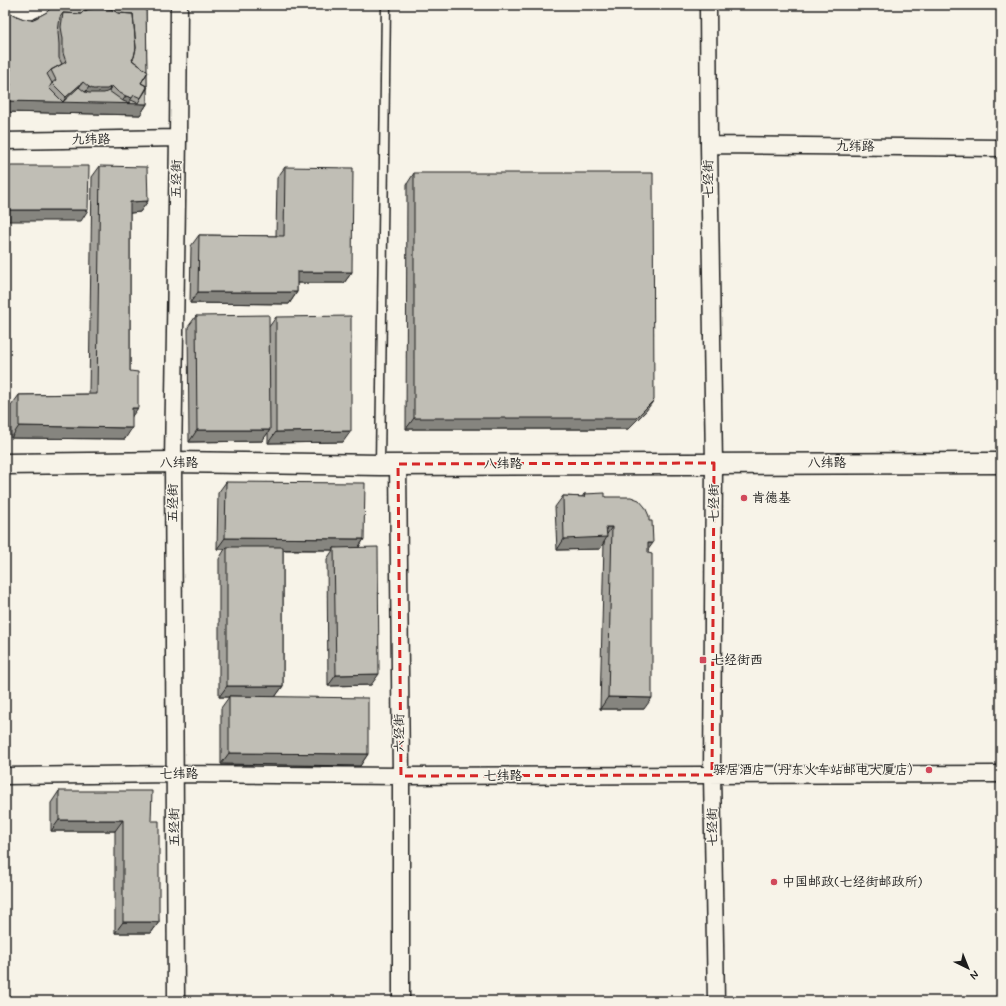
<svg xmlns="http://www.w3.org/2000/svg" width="1006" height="1006" font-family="Mynerve,'LXGW WenKai TC',sans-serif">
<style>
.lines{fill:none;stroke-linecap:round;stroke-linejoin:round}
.service-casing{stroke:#1c1c1c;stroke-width:11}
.minor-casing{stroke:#1c1c1c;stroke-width:19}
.tertiary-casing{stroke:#1c1c1c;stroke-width:23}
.service{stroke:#f7f3e8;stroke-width:8}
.minor{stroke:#f7f3e8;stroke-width:16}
.tertiary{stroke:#f7f3e8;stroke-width:20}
.wall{fill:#a5a39c;stroke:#1c1c1c}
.shaded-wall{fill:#86857f;stroke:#1c1c1c}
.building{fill:#c0beb5;stroke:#1c1c1c}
.marked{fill:none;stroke:#d62828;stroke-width:3;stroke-dasharray:8 5;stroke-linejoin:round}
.poi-dot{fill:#d1495b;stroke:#f7f3e8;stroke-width:1.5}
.labels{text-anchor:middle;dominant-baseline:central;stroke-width:3;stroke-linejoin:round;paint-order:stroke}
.street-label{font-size:13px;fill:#1c1c1c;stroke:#f7f3e8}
.poi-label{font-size:13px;fill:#1c1c1c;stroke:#f7f3e8;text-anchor:start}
</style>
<rect width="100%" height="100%" fill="#f7f3e8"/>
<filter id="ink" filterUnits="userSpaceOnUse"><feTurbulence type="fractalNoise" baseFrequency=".025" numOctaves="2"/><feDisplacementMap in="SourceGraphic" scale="8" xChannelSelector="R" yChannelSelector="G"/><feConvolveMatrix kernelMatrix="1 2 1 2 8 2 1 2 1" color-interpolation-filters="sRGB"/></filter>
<g filter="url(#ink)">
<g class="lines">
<defs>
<path id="service" d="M 380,465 L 386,5"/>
<path id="minor" d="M 708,5 L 709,145 L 714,463 L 712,775 L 716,1001
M 5,141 L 178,138
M 709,145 L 1001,148
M 398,464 L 401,776 L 401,1001
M 5,776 L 174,774 L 401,776 L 1001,774
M 176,1001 L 173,462 L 178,138 L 179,5"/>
<path id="tertiary" d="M 5,464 L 173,462 L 380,465 L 1001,463"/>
</defs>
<use href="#service" class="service-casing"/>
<use href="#minor" class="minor-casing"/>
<use href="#tertiary" class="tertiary-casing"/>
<use href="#service" class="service"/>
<use href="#minor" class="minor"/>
<use href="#tertiary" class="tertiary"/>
</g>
<path class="wall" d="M 53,5 L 146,5 L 147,104 L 140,115 L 5,112 L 5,9 L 14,15 L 24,19 L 31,20 L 36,18 L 47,12 L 52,7 Z
M 100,166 L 148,201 L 140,212 L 130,213 L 130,371 L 132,416 L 125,439 L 11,438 L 11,406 L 19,395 L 89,394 L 92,177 Z
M 285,167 L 352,272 L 344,283 L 297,283 L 297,292 L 289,304 L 190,303 L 191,246 L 199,235 L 276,236 L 277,178 Z
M 414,173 L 646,411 L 628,429 L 406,429 L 407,184 Z
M 196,316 L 269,327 L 276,317 L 343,442 L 268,443 L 268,432 L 262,441 L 189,442 L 188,327 Z
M 226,482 L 364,539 L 359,547 L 371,685 L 328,686 L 327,559 L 333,550 L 283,550 L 283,686 L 275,697 L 368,754 L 360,766 L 221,764 L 221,708 L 229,697 L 219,697 L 219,559 L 225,549 L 217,549 L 218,493 Z
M 584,494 L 605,497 L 648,549 L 644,709 L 600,709 L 604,542 L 600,549 L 557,550 L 555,507 L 563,496 L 582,497 Z
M 59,791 L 151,821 L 159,922 L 151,933 L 115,933 L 115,831 L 51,831 L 51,803 Z"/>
<path class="shaded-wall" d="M 83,82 L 71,98 L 78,102 L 89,87 L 112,86 L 101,102 L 121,103 L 126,96 L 132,98 L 128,103 L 147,104 L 140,115 L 5,112 L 5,101 L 63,102 L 66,97 Z
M 148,201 L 140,212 L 122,214 L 130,202 Z
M 5,210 L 88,210 L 81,221 L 5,221 Z
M 297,272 L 352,272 L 344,283 L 289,283 Z
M 198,292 L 297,292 L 289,304 L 190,303 Z
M 654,400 L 646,411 L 628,429 L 406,429 L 414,418 Z
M 132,408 L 138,408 L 130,419 Z
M 19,426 L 132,428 L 125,439 L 11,438 Z
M 197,430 L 270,430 L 262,441 L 189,442 Z
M 351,431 L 343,442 L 268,443 L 276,432 Z
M 606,527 L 612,527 L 605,537 L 607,537 L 600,549 L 557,550 L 564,539 Z
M 225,538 L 364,539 L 356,551 L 334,548 L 333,550 L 227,549 L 227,547 L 225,549 L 217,549 Z
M 648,543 L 653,543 L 645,554 Z
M 379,674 L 371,685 L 328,686 L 336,675 Z
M 227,686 L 283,686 L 275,697 L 229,696 L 229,697 L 219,697 Z
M 608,697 L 652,698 L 644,709 L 600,709 Z
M 229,753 L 368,754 L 360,766 L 221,764 Z
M 59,820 L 123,820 L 115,831 L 51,831 Z
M 123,922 L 159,922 L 151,933 L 115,933 Z"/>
<path class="building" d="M 54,5 L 146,5 L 147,71 L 132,60 L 134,57 L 136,48 L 133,14 L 118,13 L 111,9 L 98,8 L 89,9 L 84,11 L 81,14 L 63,13 L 60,17 L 58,32 L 59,44 L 59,58 L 62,64 L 51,70 L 47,74 L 52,83 L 49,88 L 63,102 L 79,87 L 85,92 L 89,93 L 104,93 L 109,91 L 123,101 L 129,103 L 131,100 L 138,103 L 147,87 L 147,104 L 5,101 L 5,94 L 11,84 L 5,80 L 11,69 L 5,64 L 5,9 L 14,15 L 24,19 L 31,20 L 36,18 L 47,12 Z
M 98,8 L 111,9 L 118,13 L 133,14 L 136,48 L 134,57 L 132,60 L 148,72 L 141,83 L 148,87 L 141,98 L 134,95 L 132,98 L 126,96 L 118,92 L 112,86 L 107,89 L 93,89 L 89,87 L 83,82 L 66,97 L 52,83 L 56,80 L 51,70 L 66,62 L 63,53 L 63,39 L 61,27 L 63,13 L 81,14 L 84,11 L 89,9 Z
M 5,64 L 11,69 L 5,80 Z
M 147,73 L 147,86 L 141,83 Z
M 5,80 L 11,84 L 5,94 Z
M 5,166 L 89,166 L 88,210 L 5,210 Z
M 100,166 L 147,167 L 148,201 L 130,202 L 130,371 L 138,372 L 138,408 L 132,408 L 132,428 L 19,426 L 19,395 L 97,394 Z
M 285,167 L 353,168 L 352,272 L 297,272 L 297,292 L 198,292 L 199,235 L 284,236 Z
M 414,173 L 653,173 L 654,400 L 636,418 L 414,418 Z
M 269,315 L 270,430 L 197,430 L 196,316 Z
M 351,316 L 351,431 L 276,432 L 276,317 Z
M 226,482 L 365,483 L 364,539 L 225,538 Z
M 605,493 L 605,497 L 631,497 L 639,500 L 645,507 L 649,516 L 649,521 L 652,521 L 653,543 L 648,543 L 648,553 L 652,554 L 652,698 L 608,697 L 612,527 L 606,527 L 607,537 L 564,539 L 563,496 L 585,497 L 584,494 Z
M 227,547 L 283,547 L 283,686 L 227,686 Z
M 378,547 L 379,674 L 336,675 L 334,548 Z
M 229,696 L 368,698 L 368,754 L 229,753 Z
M 59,791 L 152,791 L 151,821 L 159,821 L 159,922 L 123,922 L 123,820 L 59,820 Z"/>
</g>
<path class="marked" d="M 714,463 L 712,775 L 401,776 L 398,464 Z"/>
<g class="poi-dot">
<circle cx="744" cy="498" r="4"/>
<rect x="699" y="656" width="8" height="8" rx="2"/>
<circle cx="929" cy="770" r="4"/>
<circle cx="774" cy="882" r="4"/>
</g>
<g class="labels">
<g class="street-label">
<text transform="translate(91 140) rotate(-1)">九纬路</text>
<text transform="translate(855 147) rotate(1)">九纬路</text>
<text transform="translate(177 179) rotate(-89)">五经街</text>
<text transform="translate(709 179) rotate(-91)">七经街</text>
<text x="179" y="463">八纬路</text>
<text x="827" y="463">八纬路</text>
<text x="503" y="464">八纬路</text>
<text transform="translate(173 503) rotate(-90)">五经街</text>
<text transform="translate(714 503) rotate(-90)">七经街</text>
<text transform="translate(400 733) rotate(-91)">六经街</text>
<text x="179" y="774">七纬路</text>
<text x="503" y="776">七纬路</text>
<text transform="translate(175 827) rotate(-91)">五经街</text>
<text transform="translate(713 827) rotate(-91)">七经街</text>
</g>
<g class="poi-label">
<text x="752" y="498">肯德基</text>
<text x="711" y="660">七经街西</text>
<text x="921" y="770" text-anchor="end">驿居酒店（丹东火车站邮电大厦店）</text>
<text x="782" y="882">中国邮政(七经街邮政所)</text>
</g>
</g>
<rect width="1006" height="1006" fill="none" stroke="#f7f3e8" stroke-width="20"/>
<rect x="10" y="10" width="986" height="986" fill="none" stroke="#1c1c1c" stroke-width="1.5" filter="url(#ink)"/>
<g transform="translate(968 968) rotate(137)" stroke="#f7f3e8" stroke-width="3" paint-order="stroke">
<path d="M0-3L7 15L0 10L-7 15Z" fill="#1c1c1c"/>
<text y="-6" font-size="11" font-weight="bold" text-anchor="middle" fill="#1c1c1c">N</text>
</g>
</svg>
